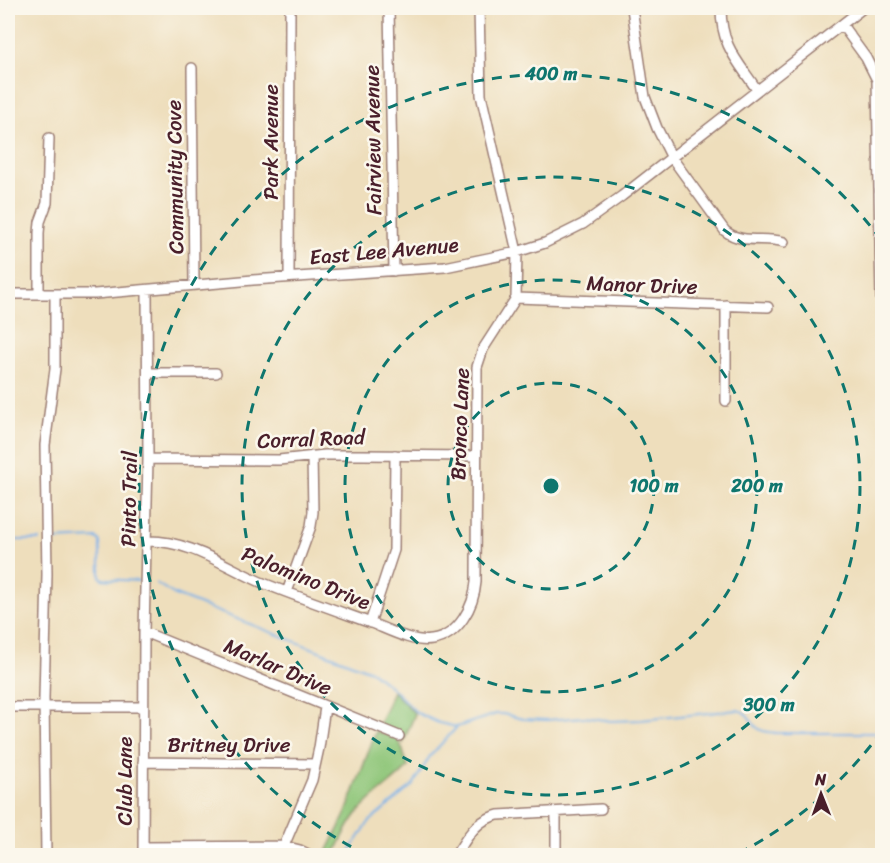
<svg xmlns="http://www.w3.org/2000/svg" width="890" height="863" font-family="Sriracha,sans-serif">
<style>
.green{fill:#8fc679;stroke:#6c7252;stroke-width:1.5}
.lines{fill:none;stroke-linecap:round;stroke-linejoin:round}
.stream{stroke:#78b1e8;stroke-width:2}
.minor-casing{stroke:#9c7e74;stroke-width:12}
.minor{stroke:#fff;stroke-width:9}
.ring{fill:none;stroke:#0f766e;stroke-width:3;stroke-dasharray:10 8}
.labels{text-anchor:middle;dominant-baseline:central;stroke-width:5;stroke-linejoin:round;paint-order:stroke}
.street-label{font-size:21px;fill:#4a1f2b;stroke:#fbf7ec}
.centre{fill:#0f766e;stroke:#fbf7ec;stroke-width:3}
.ring-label{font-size:18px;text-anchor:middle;font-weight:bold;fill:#0f766e;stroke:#fbf7ec;stroke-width:5;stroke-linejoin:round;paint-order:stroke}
</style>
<rect width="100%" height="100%" fill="#fbf7ec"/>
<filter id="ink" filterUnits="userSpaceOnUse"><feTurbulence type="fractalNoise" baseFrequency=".0167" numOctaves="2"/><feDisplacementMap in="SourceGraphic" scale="12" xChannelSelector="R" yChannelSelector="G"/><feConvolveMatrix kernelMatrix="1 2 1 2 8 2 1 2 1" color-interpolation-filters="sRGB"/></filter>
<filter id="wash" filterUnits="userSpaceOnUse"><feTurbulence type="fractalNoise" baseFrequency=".008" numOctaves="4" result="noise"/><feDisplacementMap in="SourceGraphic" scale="24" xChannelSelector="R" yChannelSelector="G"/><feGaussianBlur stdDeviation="1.35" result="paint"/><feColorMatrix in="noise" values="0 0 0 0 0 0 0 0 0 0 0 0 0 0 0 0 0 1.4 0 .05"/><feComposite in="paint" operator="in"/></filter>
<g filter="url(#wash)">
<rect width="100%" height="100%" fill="#eedebc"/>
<path class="green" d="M 393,691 L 415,714 L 403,743 L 399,734 L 378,727 Z
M 376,731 L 397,739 L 402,748 L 408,767 C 392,785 371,796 357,814 C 347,826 341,842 334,855 L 325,856 L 346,813 Z"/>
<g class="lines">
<path class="stream" d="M 8,540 L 40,540
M 52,540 L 97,538 L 100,542 L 100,576 L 102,579 L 142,581
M 156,583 L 175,595 L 371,671 L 392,688 L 417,713 L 439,723 L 457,727
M 347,856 L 369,822 L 413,785 L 430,756 L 457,727 L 496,714 L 503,714 L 523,719 L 547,720 L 584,717 L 611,721 L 641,720 L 737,710 C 751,712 749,723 759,729 C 763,732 770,732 774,733 L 882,733"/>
</g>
</g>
<g filter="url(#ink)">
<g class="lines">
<defs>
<path id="minor" d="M 389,8 L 394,271
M 632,8 L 645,97 L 657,128 L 672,158 L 725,231 C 743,245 764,236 784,242
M 721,8 C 721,46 737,60 757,90
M 842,25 L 866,58 L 877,80 L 881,299
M 192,68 L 194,285
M 289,277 L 290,8
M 8,294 L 95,294 L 253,280 L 445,267 L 517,252 L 545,243 L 583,224 L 622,196 L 863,8
M 39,294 L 39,233 L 40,222 L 47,203 L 49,138
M 516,298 L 768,307
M 726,305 L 726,401
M 148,373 L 216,373
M 148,459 L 279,460 L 325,455 L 362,455 L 476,456
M 147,541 C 190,540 225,567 263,583 C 298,597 335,610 371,623 C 389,630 413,643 432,640 C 459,636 474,606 476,582 L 477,367 L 483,349 L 516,298 L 517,252 L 481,95 L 479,8
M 287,592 L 311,526 L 313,512 L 312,456
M 370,623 L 394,550 L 395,455
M 144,632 L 399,736
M 8,707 L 143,707
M 143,762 L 315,764
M 284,846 L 312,780 L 319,748 L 325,707
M 143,847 L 284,846 L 300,850 L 312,856
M 46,856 L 44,698 L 47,574 L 45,445 L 55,369 L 55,295
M 143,856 L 144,632 L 148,459 L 147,290
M 455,856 C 468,837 474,821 498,815 L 601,809
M 556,856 L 556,812"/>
</defs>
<use href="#minor" class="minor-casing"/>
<use href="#minor" class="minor"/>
</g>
</g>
<g class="ring">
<circle cx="551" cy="486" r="103"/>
<circle cx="551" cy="486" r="206"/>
<circle cx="551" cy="486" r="309"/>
<path d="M882 731A412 412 0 0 1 735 855M367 855A412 412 0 1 1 882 241"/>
</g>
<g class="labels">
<g class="street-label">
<text transform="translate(373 140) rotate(-91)">Fairview Avenue</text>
<text transform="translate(271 142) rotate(-90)">Park Avenue</text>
<text transform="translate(175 177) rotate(-91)">Community Cove</text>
<text transform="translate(384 251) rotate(-5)">East Lee Avenue</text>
<text transform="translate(642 285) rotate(2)">Manor Drive</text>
<text transform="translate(460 424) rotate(-88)">Bronco Lane</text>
<text transform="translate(311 439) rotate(-2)">Corral Road</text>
<text transform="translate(129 499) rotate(-89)">Pinto Trail</text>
<text transform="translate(306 578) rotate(22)">Palomino Drive</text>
<text transform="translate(278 667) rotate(23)">Marlar Drive</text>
<text x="229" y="745">Britney Drive</text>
<text transform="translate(125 781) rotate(-90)">Club Lane</text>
</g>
</g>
<circle cx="551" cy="486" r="9" class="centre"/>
<g class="ring-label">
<text x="551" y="80">400 m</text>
<text x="654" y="492">100 m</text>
<text x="757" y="492">200 m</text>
<text x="769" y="711">300 m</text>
</g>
<rect width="890" height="863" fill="none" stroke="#fbf7ec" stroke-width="30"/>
<g transform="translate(821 794) rotate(359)" stroke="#fbf7ec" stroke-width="4.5" paint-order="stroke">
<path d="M0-4.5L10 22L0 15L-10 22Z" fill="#4a1f2b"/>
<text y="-9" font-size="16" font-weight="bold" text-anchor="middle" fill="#4a1f2b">N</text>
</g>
</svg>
